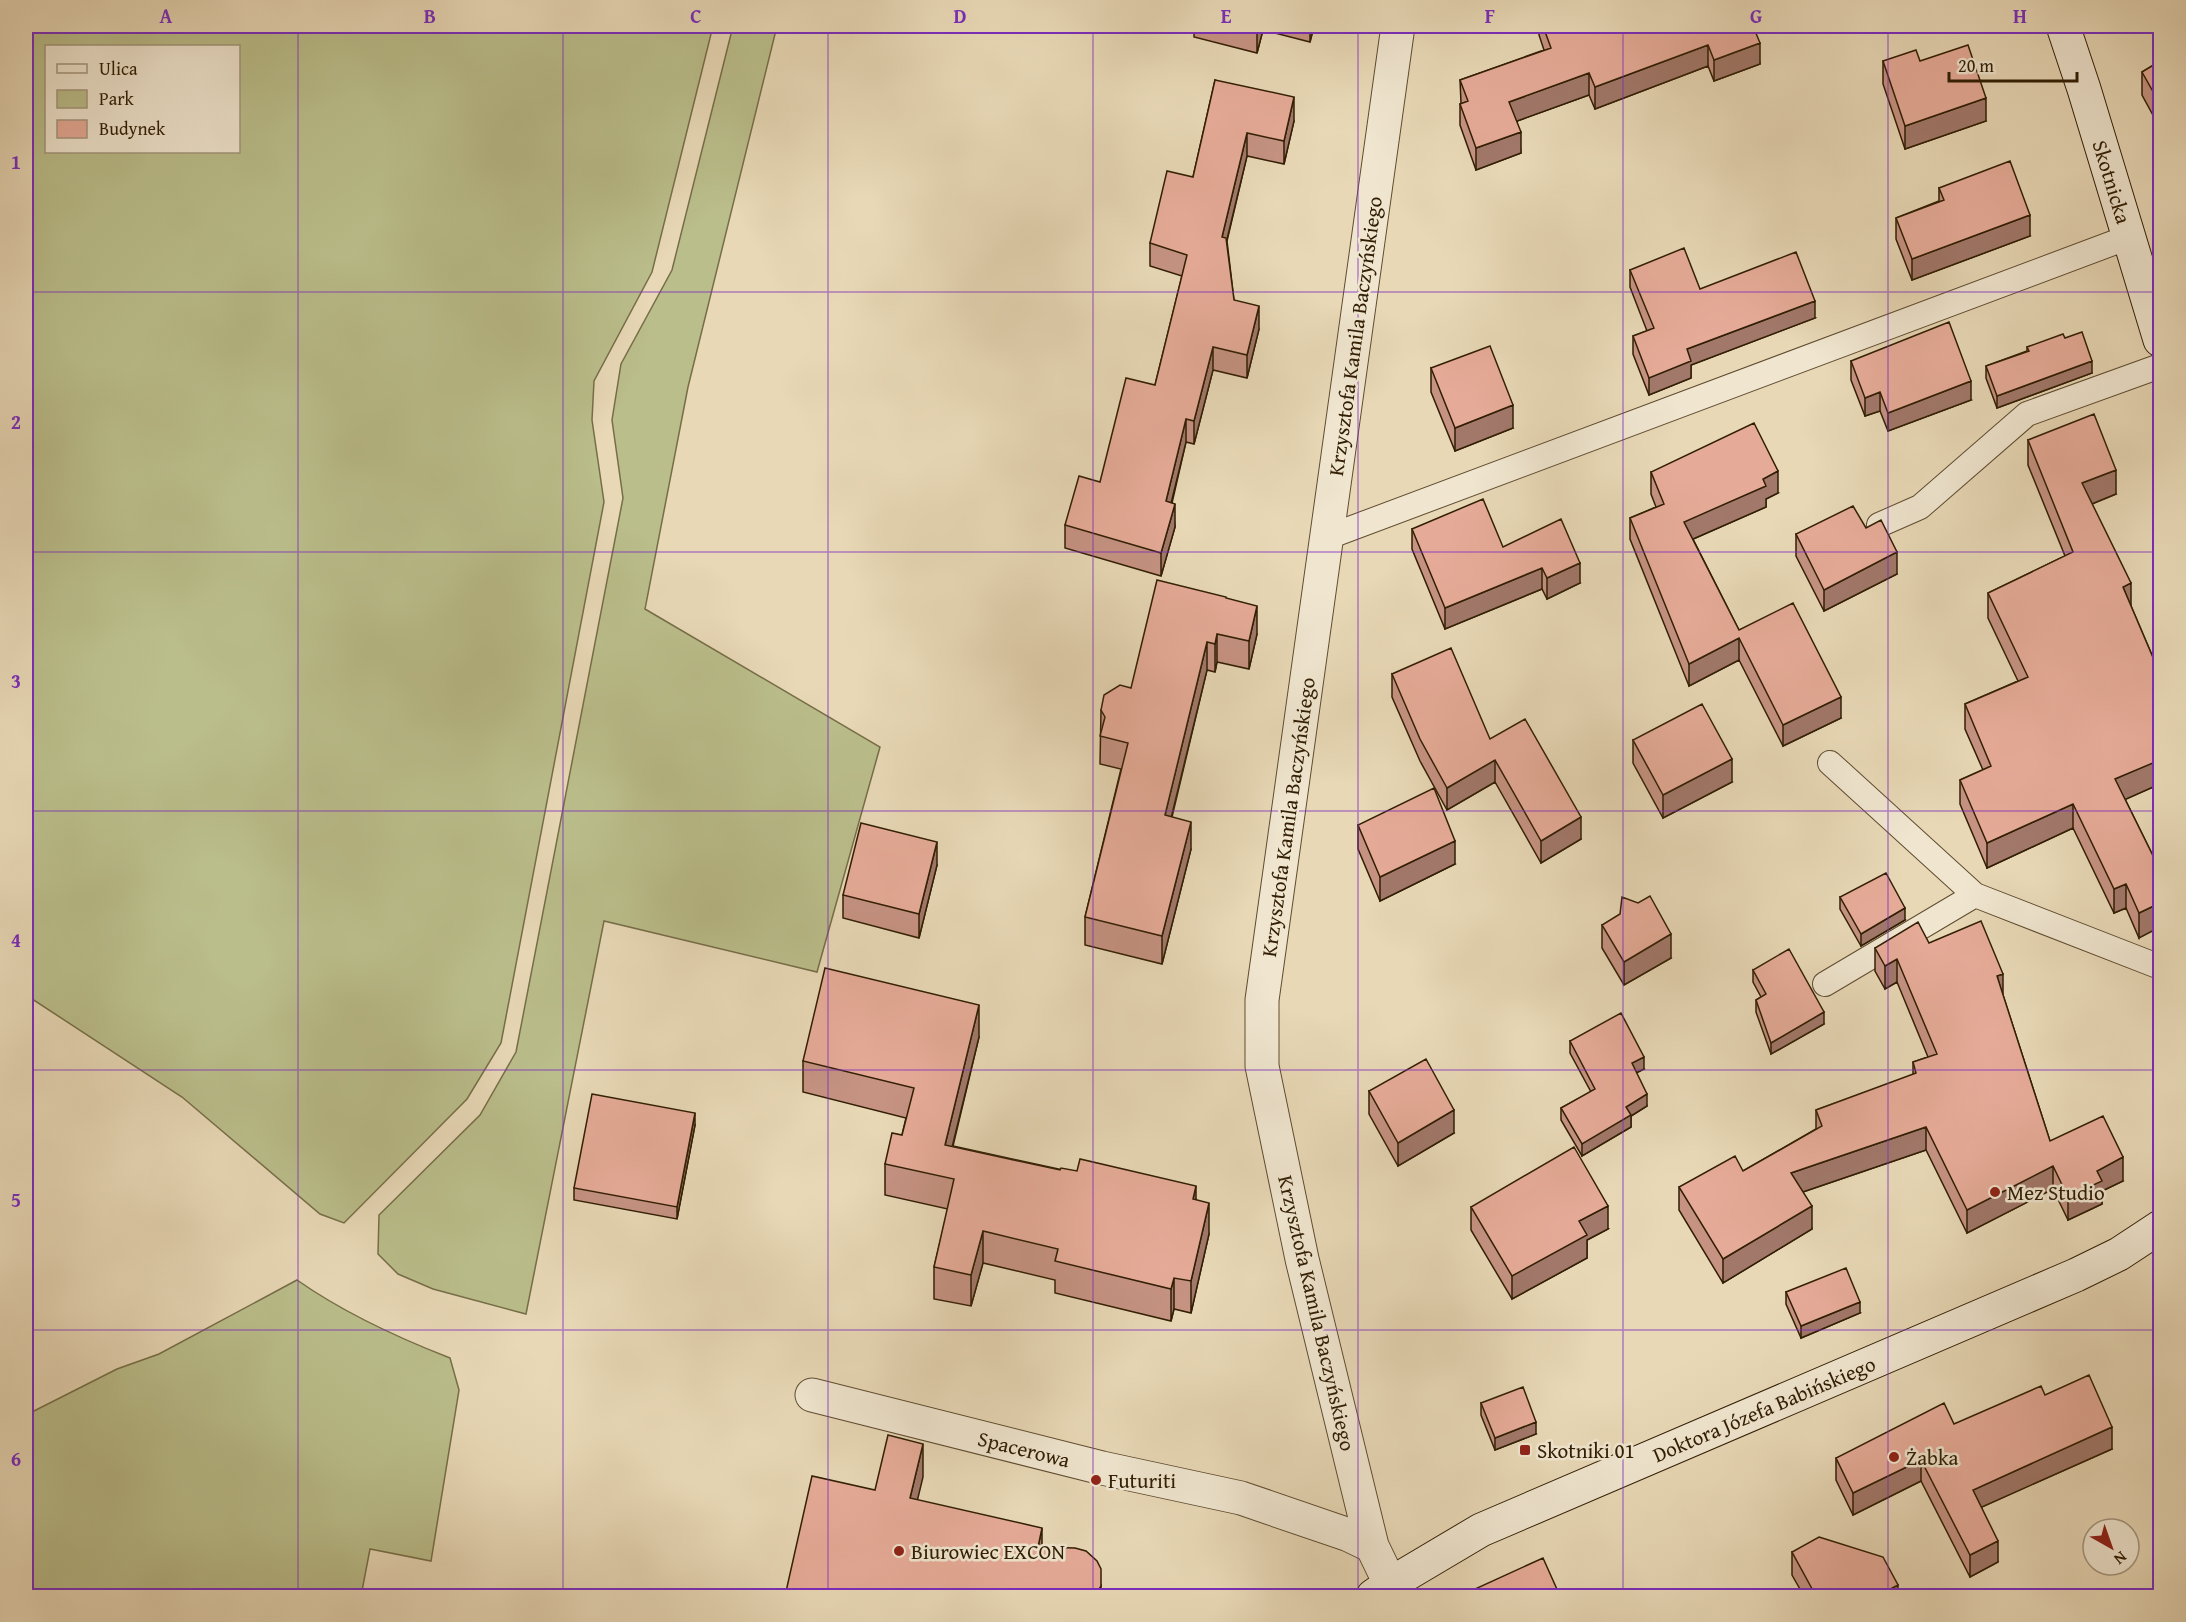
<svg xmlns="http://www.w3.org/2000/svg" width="2186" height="1622" font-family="'Gentium Book Plus',serif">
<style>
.green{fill:#babe8b;stroke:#766e48;stroke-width:1.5;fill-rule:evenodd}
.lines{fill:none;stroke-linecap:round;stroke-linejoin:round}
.lane-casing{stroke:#5f4c30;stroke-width:26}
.street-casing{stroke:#5f4c30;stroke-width:35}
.secondary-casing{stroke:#311e04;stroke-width:35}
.lane{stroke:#f0e6d0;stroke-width:24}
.street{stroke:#f0e6d0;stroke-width:33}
.secondary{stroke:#f0e6d0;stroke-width:33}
.wall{fill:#c69383;stroke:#311e04;stroke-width:1.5}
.shaded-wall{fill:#a1786a;stroke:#311e04;stroke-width:1.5}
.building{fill:#e6ab98;stroke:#311e04;stroke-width:1.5}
.grid{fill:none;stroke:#7b2cbf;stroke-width:1.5;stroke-opacity:0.55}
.poi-dot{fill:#8f2418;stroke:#f0e6d0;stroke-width:2}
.labels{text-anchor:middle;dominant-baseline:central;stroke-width:5;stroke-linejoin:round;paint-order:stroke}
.street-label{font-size:21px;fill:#311e04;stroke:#f0e6d0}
.poi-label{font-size:21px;fill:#311e04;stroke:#f0e6d0;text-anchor:start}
.neatline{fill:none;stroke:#7b2cbf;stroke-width:2}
.grid-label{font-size:20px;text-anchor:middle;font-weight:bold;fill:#7b2cbf}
</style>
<rect width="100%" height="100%" fill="#e8d8b6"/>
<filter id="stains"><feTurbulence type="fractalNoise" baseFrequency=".00333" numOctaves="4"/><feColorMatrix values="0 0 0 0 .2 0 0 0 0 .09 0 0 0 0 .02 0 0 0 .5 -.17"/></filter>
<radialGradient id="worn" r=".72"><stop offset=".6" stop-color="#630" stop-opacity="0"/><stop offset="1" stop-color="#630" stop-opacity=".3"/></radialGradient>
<path class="green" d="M 26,26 L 713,26 L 652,272 L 594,381 L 592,420 L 604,502 L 501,1043 L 467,1099 L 344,1223 L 320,1214 L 182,1097 L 26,995 ZM 46,46 L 238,46 L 238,152 L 46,152 Z
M 733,26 L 777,26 L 688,387 L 645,609 L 880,747 L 817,972 L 604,921 L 526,1314 L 433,1289 L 398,1274 L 378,1254 L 379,1215 L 480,1115 L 516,1052 L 623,498 L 612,420 L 621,364 L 672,270 Z
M 297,1280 C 344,1313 396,1337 450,1358 L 459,1390 L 431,1561 L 370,1549 L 361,1596 L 26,1596 L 26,1415 L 117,1369 L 159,1354 Z"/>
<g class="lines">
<defs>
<path id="lane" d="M 1879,525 L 1920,507 L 2027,414 L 2160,366
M 1328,537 L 2129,237
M 1830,763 L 1975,895 L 2160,967
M 1825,984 L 1975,895"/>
<path id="street" d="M 812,1395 L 1102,1468 L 1241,1498 L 1349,1535 L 1372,1546
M 1396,1596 L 1372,1546 L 1302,1259 L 1262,1066 L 1262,1000 L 1398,26"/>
<path id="secondary" d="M 2063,26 L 2084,89 L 2160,340
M 1373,1596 L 1390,1584 L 1481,1530 L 2076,1275 L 2119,1254 L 2160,1227"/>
</defs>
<use href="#lane" class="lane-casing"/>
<use href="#street" class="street-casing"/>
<use href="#secondary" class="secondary-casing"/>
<use href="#lane" class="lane"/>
<use href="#street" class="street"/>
<use href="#secondary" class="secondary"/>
</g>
<path class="wall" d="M 1194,26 L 1314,26 L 1310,42 L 1263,30 L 1257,53 L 1194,37 Z
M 1539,26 L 1753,26 L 1760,64 L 1714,81 L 1708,66 L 1595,109 L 1589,95 L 1517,121 L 1521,153 L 1476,170 L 1460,125 L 1460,104 L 1461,103 L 1460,80 L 1544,50 L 1539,35 Z
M 1883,61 L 1920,61 L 1986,121 L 1905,149 L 1883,84 Z
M 2160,61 L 2160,128 L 2142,95 L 2142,72 Z
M 1215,80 L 1294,121 L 1284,164 L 1247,156 L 1227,241 L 1234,300 L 1259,329 L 1247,378 L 1213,370 L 1194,444 L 1186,442 L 1172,503 L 1175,527 L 1161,576 L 1065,548 L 1065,525 L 1100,482 L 1155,385 L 1182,276 L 1150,266 L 1150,243 L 1193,177 Z
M 1939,188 L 2030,236 L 1912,280 L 1896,239 L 1896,218 L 1939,201 Z
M 1630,270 L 1700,289 L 1815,318 L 1691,365 L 1691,378 L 1649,395 L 1633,354 L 1633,336 L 1647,331 L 1630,287 Z
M 2065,338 L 2092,373 L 1997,408 L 1986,378 L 1986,366 L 2027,351 L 2027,347 Z
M 1851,361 L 1971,400 L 1888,431 L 1880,411 L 1865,416 L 1851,380 Z
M 1431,368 L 1513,428 L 1455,451 L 1431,392 Z
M 2028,440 L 2116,494 L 2092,504 L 2131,606 L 2160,674 L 2160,784 L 2125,799 L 2160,870 L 2139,938 L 2126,908 L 2114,913 L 2073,828 L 1987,868 L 1960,804 L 1960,780 L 1983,770 L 1965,729 L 1965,704 L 2018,681 L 1988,618 L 1988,593 L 2065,556 L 2028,465 Z
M 1651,472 L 1778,493 L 1766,499 L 1766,507 L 1693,539 L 1739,630 L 1841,718 L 1783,746 L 1739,660 L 1689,686 L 1630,539 L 1630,518 L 1656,507 L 1651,494 Z
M 1866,528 L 1897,574 L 1824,611 L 1796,556 L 1796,534 Z
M 1412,529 L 1503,547 L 1580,583 L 1547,599 L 1542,589 L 1445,629 L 1412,549 Z
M 1226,598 L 1257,634 L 1249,669 L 1217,662 L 1215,672 L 1207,670 L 1172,817 L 1191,849 L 1162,964 L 1085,945 L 1085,917 L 1121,769 L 1100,764 L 1101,710 L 1131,688 Z
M 1392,674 L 1490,739 L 1581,839 L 1541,863 L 1495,782 L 1447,810 L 1420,761 L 1392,697 Z
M 1633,740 L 1732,782 L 1663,818 L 1633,763 Z
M 1358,825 L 1455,864 L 1380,901 L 1358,849 Z
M 937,865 L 919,938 L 843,918 L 843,895 Z
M 1840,897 L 1905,920 L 1861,946 L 1840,909 Z
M 1602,925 L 1671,958 L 1624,985 L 1602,948 Z
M 1929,943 L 2003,995 L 2050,1141 L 2123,1181 L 2102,1191 L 2102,1204 L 2068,1220 L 2053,1189 L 1967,1233 L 1926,1150 L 1803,1192 L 1812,1229 L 1723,1283 L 1679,1210 L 1679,1187 L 1743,1171 L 1816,1129 L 1816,1110 L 1913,1075 L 1913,1062 L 1928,1057 L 1897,982 L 1885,989 L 1875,971 L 1875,948 Z
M 1753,970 L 1824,1024 L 1771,1054 L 1756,1012 L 1756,1000 L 1761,997 L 1753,982 Z
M 979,1037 L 953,1146 L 1196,1199 L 1209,1234 L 1191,1313 L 1174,1309 L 1171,1321 L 1055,1293 L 1055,1280 L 983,1263 L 971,1306 L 934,1299 L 934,1267 L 948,1209 L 885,1195 L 885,1164 L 902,1135 L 906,1118 L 803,1092 L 803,1061 Z
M 1570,1041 L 1644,1069 L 1636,1073 L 1647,1106 L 1631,1116 L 1631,1127 L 1582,1156 L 1561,1120 L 1561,1108 L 1591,1092 L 1570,1053 Z
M 1369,1091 L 1454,1133 L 1398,1166 L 1369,1114 Z
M 695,1125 L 677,1219 L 574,1200 L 574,1188 Z
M 1471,1207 L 1608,1229 L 1587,1240 L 1587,1258 L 1512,1299 L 1471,1230 Z
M 1786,1292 L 1860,1313 L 1801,1338 L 1786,1304 Z
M 2045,1395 L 2112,1449 L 1981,1507 L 1998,1562 L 1970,1577 L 1921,1481 L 1853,1515 L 1836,1480 L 1836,1458 L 1954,1424 Z
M 1481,1403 L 1536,1434 L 1495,1450 L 1481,1415 Z
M 1792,1552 L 1898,1596 L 1804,1596 L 1792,1575 Z"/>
<path class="shaded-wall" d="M 1258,26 L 1263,26 L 1263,30 L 1257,53 L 1257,30 Z
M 1310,26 L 1314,26 L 1310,42 Z
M 1760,43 L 1760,64 L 1714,81 L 1714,60 Z
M 1708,45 L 1708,66 L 1595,109 L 1595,87 Z
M 1589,73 L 1589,95 L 1509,124 L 1509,102 Z
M 1294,97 L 1294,121 L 1284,164 L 1284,141 Z
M 1986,98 L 1986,121 L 1905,149 L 1905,126 Z
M 1521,132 L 1521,153 L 1476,170 L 1476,148 Z
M 1247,133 L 1247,156 L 1222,260 L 1222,237 Z
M 2030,215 L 2030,236 L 1912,280 L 1912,259 Z
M 1815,301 L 1815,318 L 1691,365 L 1691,378 L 1649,395 L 1649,378 L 1687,349 Z
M 1259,306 L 1259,329 L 1247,378 L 1247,355 Z
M 1213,347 L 1213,370 L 1194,444 L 1194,421 Z
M 2092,361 L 2092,373 L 1997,408 L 1997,396 Z
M 1971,381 L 1971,400 L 1888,431 L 1888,413 Z
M 1880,392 L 1880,411 L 1865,416 L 1865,398 Z
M 1513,405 L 1513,428 L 1455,451 L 1455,428 Z
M 1186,419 L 1186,442 L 1166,524 L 1166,501 Z
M 2116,470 L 2116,494 L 2082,508 L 2082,483 Z
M 1778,471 L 1778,493 L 1766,499 L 1766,507 L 1684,543 L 1684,522 Z
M 1175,504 L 1175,527 L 1161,576 L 1161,553 Z
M 1897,552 L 1897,574 L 1824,611 L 1824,590 Z
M 1580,563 L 1580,583 L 1547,599 L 1547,578 Z
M 1542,568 L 1542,589 L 1445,629 L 1445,608 Z
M 2131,583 L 2131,607 L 2123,587 Z
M 1257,606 L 1257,634 L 1249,669 L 1249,641 Z
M 1217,634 L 1217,662 L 1215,672 L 1215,644 Z
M 1739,638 L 1739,660 L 1689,686 L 1689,664 Z
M 1207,642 L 1207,670 L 1165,843 L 1165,815 Z
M 1841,697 L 1841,718 L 1783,746 L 1783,725 Z
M 2160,756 L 2160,784 L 2115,804 L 2115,779 Z
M 1732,759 L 1732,782 L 1663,818 L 1663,795 Z
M 1495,760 L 1495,782 L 1447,810 L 1447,788 Z
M 2073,804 L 2073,828 L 1987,868 L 1987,843 Z
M 1581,817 L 1581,839 L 1541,863 L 1541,841 Z
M 1191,822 L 1191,849 L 1162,964 L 1162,936 Z
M 1455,841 L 1455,864 L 1380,901 L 1380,877 Z
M 937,842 L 937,865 L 919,938 L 919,914 Z
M 2126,884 L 2126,908 L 2114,913 L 2114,889 Z
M 2160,903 L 2160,927 L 2139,938 L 2139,913 Z
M 1905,908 L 1905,920 L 1861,946 L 1861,934 Z
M 1671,934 L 1671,958 L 1624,985 L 1624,962 Z
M 1897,959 L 1897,982 L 1885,989 L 1885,966 Z
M 2003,974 L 2003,997 L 1997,976 Z
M 979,1005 L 979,1037 L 945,1176 L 945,1145 Z
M 1824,1012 L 1824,1024 L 1771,1054 L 1771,1043 Z
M 1644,1057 L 1644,1069 L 1632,1075 L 1632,1063 Z
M 1647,1094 L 1647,1106 L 1631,1116 L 1631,1127 L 1582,1156 L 1582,1144 L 1626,1107 Z
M 1454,1110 L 1454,1133 L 1398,1166 L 1398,1143 Z
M 695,1113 L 695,1125 L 677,1219 L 677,1207 Z
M 1926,1127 L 1926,1150 L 1791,1196 L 1791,1173 Z
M 2123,1157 L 2123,1181 L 2102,1191 L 2102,1204 L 2068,1220 L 2068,1197 L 2097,1171 Z
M 2053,1166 L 2053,1189 L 1967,1233 L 1967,1210 Z
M 1196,1186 L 1196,1218 L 1193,1199 Z
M 1209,1203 L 1209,1234 L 1191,1313 L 1191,1281 Z
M 1608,1206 L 1608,1229 L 1587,1240 L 1587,1258 L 1512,1299 L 1512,1276 L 1579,1221 Z
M 1812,1206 L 1812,1229 L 1723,1283 L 1723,1259 Z
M 983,1231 L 983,1263 L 971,1306 L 971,1275 Z
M 1174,1278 L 1174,1309 L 1171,1321 L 1171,1289 Z
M 1860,1302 L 1860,1313 L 1801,1338 L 1801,1326 Z
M 1536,1422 L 1536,1434 L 1495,1450 L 1495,1438 Z
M 2112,1427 L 2112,1449 L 1973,1511 L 1973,1490 Z
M 923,1444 L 923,1477 L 910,1531 L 910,1498 Z
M 1921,1460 L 1921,1481 L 1853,1515 L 1853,1493 Z
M 1042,1528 L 1042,1562 L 1038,1547 Z
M 1998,1541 L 1998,1562 L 1970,1577 L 1970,1555 Z
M 1898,1585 L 1898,1596 L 1877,1596 Z
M 1101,1586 L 1101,1596 L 1095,1596 Z"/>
<path class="building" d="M 1240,26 L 1258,26 L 1257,30 Z
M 1543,26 L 1753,26 L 1760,43 L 1714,60 L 1708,45 L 1595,87 L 1589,73 L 1509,102 L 1521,132 L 1476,148 L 1460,104 L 1468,101 L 1460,80 L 1551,48 Z
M 1968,45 L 1986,98 L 1905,126 L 1883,61 L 1916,50 L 1920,61 Z
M 2160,61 L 2160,104 L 2142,72 Z
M 1215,80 L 1294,97 L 1284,141 L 1247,133 L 1222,237 L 1226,238 L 1234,300 L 1259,306 L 1247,355 L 1213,347 L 1194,421 L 1186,419 L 1166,501 L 1175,504 L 1161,553 L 1065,525 L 1079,476 L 1100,482 L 1126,378 L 1155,385 L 1187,255 L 1150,243 L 1167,171 L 1193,177 Z
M 2010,161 L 2030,215 L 1912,259 L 1896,218 L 1944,200 L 1939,188 Z
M 1684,248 L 1700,289 L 1796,252 L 1815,301 L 1687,349 L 1691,361 L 1649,378 L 1633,336 L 1654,328 L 1630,270 Z
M 1949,322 L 1971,381 L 1888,413 L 1880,392 L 1865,398 L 1851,361 Z
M 2082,332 L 2092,361 L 1997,396 L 1986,366 L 2029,351 L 2027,347 L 2063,334 L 2065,338 Z
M 1490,346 L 1513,405 L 1455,428 L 1431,368 Z
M 2094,414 L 2116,470 L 2082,483 L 2131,583 L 2123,587 L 2160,674 L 2160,760 L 2115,779 L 2160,870 L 2160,903 L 2139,913 L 2126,884 L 2114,889 L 2073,804 L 1987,843 L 1960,780 L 1991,766 L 1965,704 L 2028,677 L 1988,593 L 2073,552 L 2028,440 Z
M 1754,423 L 1778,471 L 1763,479 L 1766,486 L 1684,522 L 1739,630 L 1793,603 L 1841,697 L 1783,725 L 1739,638 L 1689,664 L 1630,518 L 1664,504 L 1651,472 Z
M 1483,499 L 1503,547 L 1561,519 L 1580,563 L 1547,578 L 1542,568 L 1445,608 L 1412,529 Z
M 1853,506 L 1866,528 L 1881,520 L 1897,552 L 1824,590 L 1796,534 Z
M 1157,580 L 1226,597 L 1226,598 L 1257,606 L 1249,641 L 1217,634 L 1215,644 L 1207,642 L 1165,815 L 1191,822 L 1162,936 L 1085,917 L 1128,743 L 1100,736 L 1105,717 L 1101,710 L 1104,695 L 1120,685 L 1131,688 Z
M 1451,648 L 1490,739 L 1525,719 L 1581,817 L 1541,841 L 1495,760 L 1447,788 L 1420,739 L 1392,674 Z
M 1702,704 L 1732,759 L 1663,795 L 1633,740 Z
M 1434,788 L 1455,841 L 1380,877 L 1358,825 Z
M 861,823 L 937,842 L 919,914 L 843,895 Z
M 1886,873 L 1905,908 L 1861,934 L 1840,897 Z
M 1650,896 L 1671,934 L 1624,962 L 1602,925 L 1620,914 L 1622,897 L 1638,903 Z
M 1981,921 L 2003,974 L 1997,976 L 2050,1141 L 2103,1116 L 2123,1157 L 2097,1171 L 2102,1181 L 2068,1197 L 2053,1166 L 1967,1210 L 1926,1127 L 1791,1173 L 1812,1206 L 1723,1259 L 1679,1187 L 1735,1156 L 1743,1171 L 1822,1126 L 1816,1110 L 1916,1073 L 1913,1062 L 1937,1054 L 1897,959 L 1885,966 L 1875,948 L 1918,922 L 1929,943 Z
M 1789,949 L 1824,1012 L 1771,1043 L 1756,1000 L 1766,994 L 1753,970 Z
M 825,968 L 979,1005 L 945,1145 L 1060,1170 L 1061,1168 L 1077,1171 L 1080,1159 L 1196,1186 L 1193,1199 L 1209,1203 L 1191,1281 L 1174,1278 L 1171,1289 L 1055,1261 L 1058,1249 L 983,1231 L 971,1275 L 934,1267 L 954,1179 L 885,1164 L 892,1133 L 902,1135 L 914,1088 L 803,1061 Z
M 1621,1013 L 1644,1057 L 1632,1063 L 1647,1094 L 1626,1107 L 1631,1115 L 1582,1144 L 1561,1108 L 1595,1089 L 1570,1041 Z
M 1426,1059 L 1454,1110 L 1398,1143 L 1369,1091 Z
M 592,1094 L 695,1113 L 677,1207 L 574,1188 Z
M 1574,1147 L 1608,1206 L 1579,1221 L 1587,1235 L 1512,1276 L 1471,1207 Z
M 1846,1268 L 1860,1302 L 1801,1326 L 1786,1292 Z
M 2089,1375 L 2112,1427 L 1973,1490 L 1998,1541 L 1970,1555 L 1921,1460 L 1853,1493 L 1836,1458 L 1944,1403 L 1954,1424 L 2041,1386 L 2045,1395 Z
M 1523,1387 L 1536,1422 L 1495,1438 L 1481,1403 Z
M 888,1435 L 923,1444 L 910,1498 L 1042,1528 L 1038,1547 L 1075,1548 L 1086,1551 L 1097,1561 L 1101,1569 L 1101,1586 L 1095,1596 L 785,1596 L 812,1476 L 875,1490 Z
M 1819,1537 L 1883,1557 L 1898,1585 L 1877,1596 L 1816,1596 L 1792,1552 Z
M 1543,1558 L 1560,1596 L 1472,1596 L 1475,1589 Z"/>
<path class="grid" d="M 298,26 L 298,1596M 563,26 L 563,1596M 828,26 L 828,1596M 1093,26 L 1093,1596M 1358,26 L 1358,1596M 1623,26 L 1623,1596M 1888,26 L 1888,1596M 26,292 L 2160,292M 26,552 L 2160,552M 26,811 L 2160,811M 26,1070 L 2160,1070M 26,1330 L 2160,1330"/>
<g class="poi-dot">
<circle cx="1995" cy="1192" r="6"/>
<rect x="1519" y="1444" width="12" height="12" rx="3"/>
<circle cx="1894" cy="1457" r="6"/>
<circle cx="1096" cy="1480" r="6"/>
<circle cx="899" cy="1551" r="6"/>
</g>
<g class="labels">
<g class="street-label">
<text transform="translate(2112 182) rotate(73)">Skotnicka</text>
<text transform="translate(1355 336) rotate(-82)">Krzysztofa Kamila Baczyńskiego</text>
<text transform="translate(1288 817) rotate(-82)">Krzysztofa Kamila Baczyńskiego</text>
<text transform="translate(1317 1313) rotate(77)">Krzysztofa Kamila Baczyńskiego</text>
<text transform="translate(1764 1409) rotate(-23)">Doktora Józefa Babińskiego</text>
<text transform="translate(1024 1449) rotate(14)">Spacerowa</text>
</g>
<g class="poi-label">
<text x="2007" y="1192">Mez Studio</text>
<text x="1537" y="1450">Skotniki 01</text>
<text x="1906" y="1457">Żabka</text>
<text x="1108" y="1480">Futuriti</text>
<text x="911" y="1551">Biurowiec EXCON</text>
</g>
</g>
<rect width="2186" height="1622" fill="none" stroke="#e8d8b6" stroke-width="66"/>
<rect x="45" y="45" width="195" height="108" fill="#f0e6d0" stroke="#a4967e" stroke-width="1.5"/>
<rect x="57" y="64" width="30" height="9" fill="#f0e6d0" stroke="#a4967e" stroke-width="1.5"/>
<text x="99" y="75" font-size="18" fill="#311e04">Ulica</text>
<rect x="57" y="90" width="30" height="18" fill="#babe8b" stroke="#a4967e" stroke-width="1.5"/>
<text x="99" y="105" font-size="18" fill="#311e04">Park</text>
<rect x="57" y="120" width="30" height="18" fill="#e6ab98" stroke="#a4967e" stroke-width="1.5"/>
<text x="99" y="135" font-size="18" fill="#311e04">Budynek</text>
<g transform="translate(2111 1547) rotate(140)"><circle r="28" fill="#f0e6d0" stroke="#a4967e" stroke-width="1.5"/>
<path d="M0-4.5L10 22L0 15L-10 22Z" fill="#8f2418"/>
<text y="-9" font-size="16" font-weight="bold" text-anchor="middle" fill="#311e04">N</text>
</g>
<path d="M1949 72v9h128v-9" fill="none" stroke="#311e04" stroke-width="3"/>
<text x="1958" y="72" font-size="18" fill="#311e04" stroke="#f0e6d0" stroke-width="4.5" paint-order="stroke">20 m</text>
<rect x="33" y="33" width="2120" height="1556" class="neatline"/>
<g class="grid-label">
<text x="166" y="23">A</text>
<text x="430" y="23">B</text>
<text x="696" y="23">C</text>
<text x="960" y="23">D</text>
<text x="1226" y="23">E</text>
<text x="1490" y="23">F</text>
<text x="1756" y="23">G</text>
<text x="2020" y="23">H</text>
<text x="16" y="169">1</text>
<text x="16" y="429">2</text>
<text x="16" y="688">3</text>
<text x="16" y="947">4</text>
<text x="16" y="1207">5</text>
<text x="16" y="1466">6</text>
</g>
<rect width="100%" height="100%" filter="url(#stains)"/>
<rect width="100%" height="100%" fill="url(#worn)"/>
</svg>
